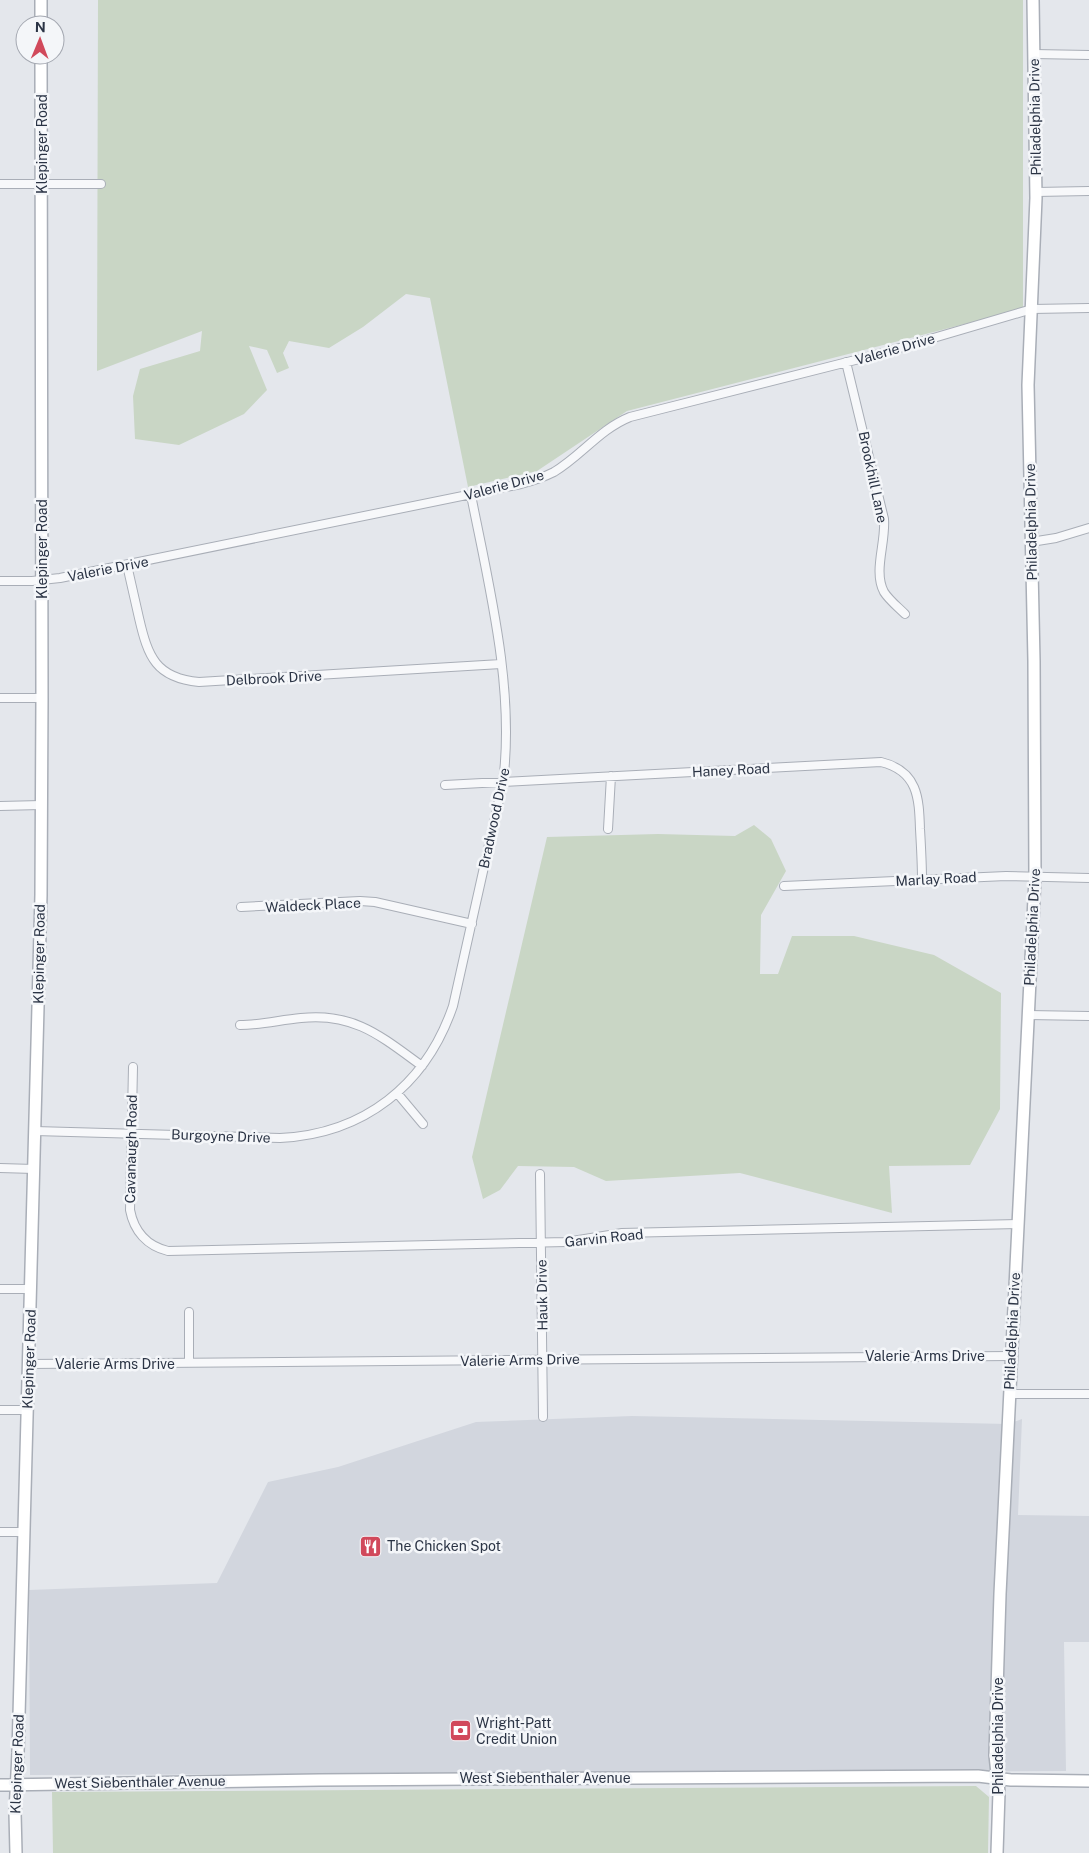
<svg xmlns="http://www.w3.org/2000/svg" width="1089" height="1853" font-family="'Public Sans',sans-serif">
<style>
.built{fill:#d2d6de}
.green{fill:#c9d6c5}
.lines{fill:none;stroke-linecap:round;stroke-linejoin:round}
.street-casing{stroke:#a9aeb7;stroke-width:10}
.secondary-casing{stroke:#a9aeb7;stroke-width:14}
.street{stroke:#f7f8fa;stroke-width:8}
.secondary{stroke:#fff;stroke-width:11}
.labels{text-anchor:middle;dominant-baseline:central;stroke-width:5;stroke-linejoin:round;paint-order:stroke}
.street-label{font-size:14px;fill:#2b3445;stroke:#f4f6f9}
.poi-label{font-size:14px;fill:#2b3445;stroke:#f4f6f9;text-anchor:start}
</style>
<rect width="100%" height="100%" fill="#e4e7ec"/>
<path class="built" d="M 632,1416 L 1008,1424 L 1022,1419 L 1018,1515 L 1089,1516 L 1089,1642 L 1064,1642 L 1066,1771 L 30,1775 L 29,1590 L 217,1583 L 268,1482 L 338,1467 L 476,1422 Z"/>
<path class="green" d="M 98,0 L 1023,0 L 1023,309 L 627,411 L 537,471 L 468,487 L 430,298 L 406,294 L 363,327 L 329,348 L 289,341 L 283,353 L 289,368 L 277,373 L 267,350 L 249,346 L 267,390 L 244,414 L 179,445 L 135,439 L 133,396 L 140,369 L 200,351 L 202,331 L 97,371 Z
M 754,825 L 771,839 L 786,871 L 761,915 L 760,974 L 778,974 L 792,936 L 854,936 L 934,955 L 1001,993 L 1000,1109 L 970,1165 L 889,1166 L 892,1213 L 740,1173 L 606,1181 L 574,1167 L 518,1166 L 500,1190 L 483,1199 L 472,1157 L 547,837 L 658,834 L 735,836 Z
M 976,1786 L 989,1797 L 988,1853 L 53,1853 L 52,1792 Z"/>
<g class="lines">
<defs>
<path id="street" d="M 1034,54 L 1089,55
M 0,184 L 101,184
M 1036,192 L 1089,191
M 846,362 L 884,519 C 886,543 873,571 884,592 C 889,600 898,607 905,614
M 1031,542 L 1056,538 L 1089,528
M 127,565 C 131,583 135,601 139,618 C 148,657 156,678 199,682 L 501,664
M 0,581 L 32,581 L 60,578 L 521,484 C 532,481 544,477 554,472 C 581,456 600,429 630,417 L 879,354 L 1032,309 L 1089,308
M 0,698 L 42,698
M 445,785 L 881,762 C 918,771 919,798 920,829 C 921,846 922,863 922,880
M 0,806 L 41,805
M 608,829 L 611,776
M 784,886 L 1006,876 L 1089,878
M 241,907 L 360,901 L 375,902 L 472,924
M 1028,1015 L 1089,1016
M 240,1025 C 260,1025 280,1020 301,1018 C 354,1012 382,1037 422,1066
M 133,1067 L 130,1210 C 134,1231 147,1246 168,1251 L 566,1242 L 622,1233 L 1018,1224
M 397,1093 L 423,1124
M 35,1131 L 280,1138 C 364,1134 426,1085 453,1006 L 503,782 C 515,689 489,586 471,495
M 0,1168 L 34,1169
M 540,1174 L 543,1417
M 0,1289 L 31,1289
M 189,1363 L 189,1312
M 28,1364 L 1011,1356
M 1010,1394 L 1089,1394
M 0,1410 L 27,1410
M 0,1532 L 23,1532"/>
<path id="secondary" d="M 41,0 L 41,25
M 0,1785 L 319,1780 L 978,1776 L 1011,1780 L 1089,1781
M 16,1853 L 15,1813 L 18,1753 L 41,895 L 42,698 L 41,55
M 997,1853 L 999,1792 L 995,1755 L 1000,1594 L 1035,878 L 1034,661 L 1028,385 L 1036,198 L 1033,0"/>
</defs>
<use href="#street" class="street-casing"/>
<use href="#secondary" class="secondary-casing"/>
<use href="#street" class="street"/>
<use href="#secondary" class="secondary"/>
</g>
<defs>
<symbol id="restaurant-square" viewBox="-11 -11 22 22"><rect x="-9" y="-9" width="18" height="18" rx="4" fill="#d1495b" stroke="#f4f6f9"/><path d="M-5-6h1v4h1v-4h1v4h1v-4h1v5L-1.5 .5V6h-2V.5L-5-1ZM5-6V6H3V1.5H1.5Q1.5-4 5-6Z" fill="#fff"/></symbol>
<symbol id="bank-square" viewBox="-11 -11 22 22"><rect x="-9" y="-9" width="18" height="18" rx="4" fill="#d1495b" stroke="#f4f6f9"/><path d="M-6-4H6V4H-6ZM0-2.3a2.3 2.3 0 1 0 0 4.6a2.3 2.3 0 1 0 0-4.6Z" fill="#fff"/></symbol>
</defs>
<g fill-rule="evenodd">
<use href="#restaurant-square" x="358" y="1534" width="25" height="25"/>
<use href="#bank-square" x="448" y="1718" width="25" height="25"/>
</g>
<g class="labels">
<g class="street-label">
<text transform="translate(1035 117) rotate(-91)">Philadelphia Drive</text>
<text transform="translate(42 144) rotate(-90)">Klepinger Road</text>
<text transform="translate(895 349) rotate(-16)">Valerie Drive</text>
<text transform="translate(873 477) rotate(78)">Brookhill Lane</text>
<text transform="translate(504 485) rotate(-15)">Valerie Drive</text>
<text transform="translate(1031 522) rotate(-91)">Philadelphia Drive</text>
<text transform="translate(42 549) rotate(-90)">Klepinger Road</text>
<text transform="translate(108 569) rotate(-11)">Valerie Drive</text>
<text transform="translate(274 678) rotate(-3)">Delbrook Drive</text>
<text transform="translate(731 770) rotate(-3)">Haney Road</text>
<text transform="translate(494 818) rotate(-78)">Bradwood Drive</text>
<text transform="translate(936 879) rotate(-3)">Marlay Road</text>
<text transform="translate(313 905) rotate(-3)">Waldeck Place</text>
<text transform="translate(1032 927) rotate(-87)">Philadelphia Drive</text>
<text transform="translate(39 954) rotate(-89)">Klepinger Road</text>
<text transform="translate(221 1136) rotate(2)">Burgoyne Drive</text>
<text transform="translate(131 1149) rotate(-89)">Cavanaugh Road</text>
<text transform="translate(604 1238) rotate(-6)">Garvin Road</text>
<text transform="translate(542 1295) rotate(-91)">Hauk Drive</text>
<text transform="translate(1012 1331) rotate(-87)">Philadelphia Drive</text>
<text x="925" y="1356">Valerie Arms Drive</text>
<text transform="translate(29 1359) rotate(-88)">Klepinger Road</text>
<text transform="translate(520 1360) rotate(-1)">Valerie Arms Drive</text>
<text x="115" y="1364">Valerie Arms Drive</text>
<text transform="translate(998 1736) rotate(-90)">Philadelphia Drive</text>
<text transform="translate(17 1764) rotate(-88)">Klepinger Road</text>
<text x="545" y="1778">West Siebenthaler Avenue</text>
<text transform="translate(140 1782) rotate(-1)">West Siebenthaler Avenue</text>
</g>
<g class="poi-label">
<text x="387" y="1546">The Chicken Spot</text>
<text x="476" y="1723">Wright-Patt<tspan x="476" dy="16">Credit Union</tspan></text>
</g>
</g>
<g transform="translate(40 40) rotate(1)"><circle r="24" fill="#f4f6f9" stroke="#a4a8b1"/>
<path d="M0-4L9 19L0 12L-9 19Z" fill="#d1495b"/>
<text y="-8" font-size="14" font-weight="bold" text-anchor="middle" fill="#2b3445">N</text>
</g>
</svg>
